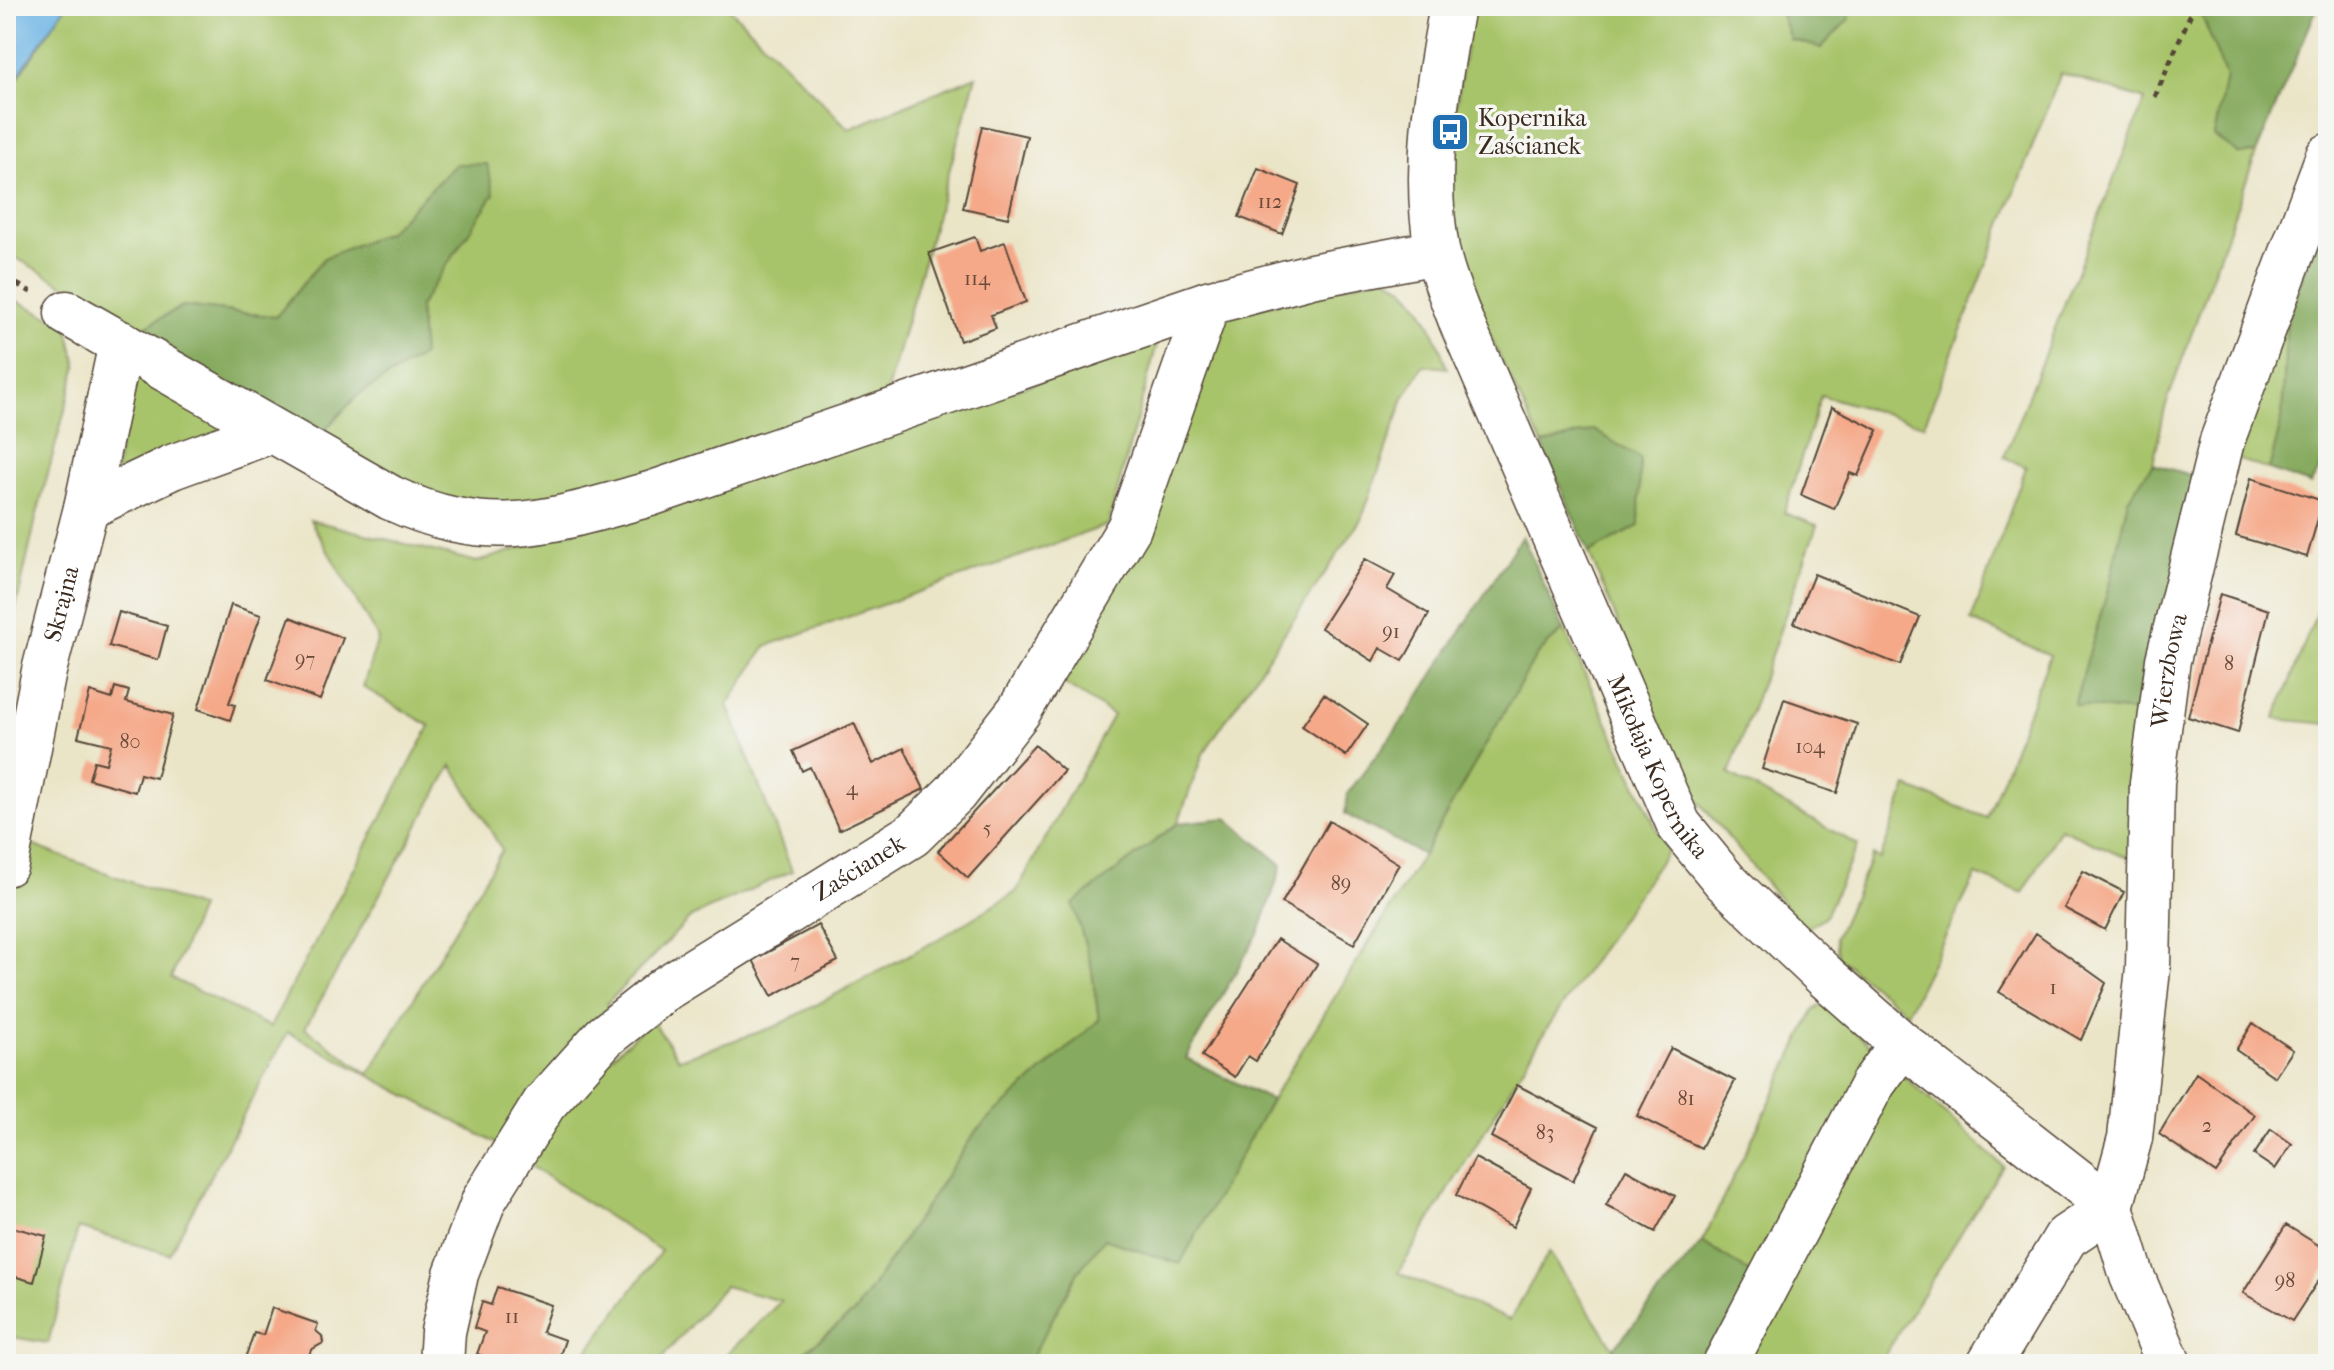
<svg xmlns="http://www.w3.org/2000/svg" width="2334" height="1370" font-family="'IM FELL French Canon',serif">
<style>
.green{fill:#a8c46a;stroke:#727744;stroke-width:2;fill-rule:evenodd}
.forest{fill:#86aa5e;stroke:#606a3e;stroke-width:2}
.water{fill:#6eb5e5;stroke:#547082;stroke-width:2}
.building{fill:#f5a989}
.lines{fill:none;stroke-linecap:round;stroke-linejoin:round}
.minor-casing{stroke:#554638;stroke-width:47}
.path{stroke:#554638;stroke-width:5;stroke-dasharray:6 6;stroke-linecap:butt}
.minor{stroke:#fff;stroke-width:44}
.labels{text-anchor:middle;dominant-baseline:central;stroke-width:7;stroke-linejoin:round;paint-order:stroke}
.number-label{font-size:20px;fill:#6a4a39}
.poi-label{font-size:24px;fill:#3b2a1e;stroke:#f6f6f2;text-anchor:start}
.street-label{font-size:24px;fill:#3b2a1e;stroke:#f6f6f2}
</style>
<rect width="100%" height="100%" fill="#f6f6f2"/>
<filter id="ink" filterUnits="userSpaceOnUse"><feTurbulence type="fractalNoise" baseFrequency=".0125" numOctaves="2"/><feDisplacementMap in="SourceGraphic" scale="16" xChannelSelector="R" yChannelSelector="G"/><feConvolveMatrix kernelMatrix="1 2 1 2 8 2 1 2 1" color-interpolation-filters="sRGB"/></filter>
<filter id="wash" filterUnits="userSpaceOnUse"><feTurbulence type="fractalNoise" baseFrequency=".006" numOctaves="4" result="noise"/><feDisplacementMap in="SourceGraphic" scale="32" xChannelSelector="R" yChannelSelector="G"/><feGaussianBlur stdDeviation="1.8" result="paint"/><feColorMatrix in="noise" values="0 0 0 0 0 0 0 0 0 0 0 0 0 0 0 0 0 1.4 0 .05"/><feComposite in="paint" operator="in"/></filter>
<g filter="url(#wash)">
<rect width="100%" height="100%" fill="#ebe5c8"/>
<path class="green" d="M 66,6 L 727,6 L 849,129 L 976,76 L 883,405 L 605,488 L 470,515 L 316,439 L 358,395 L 423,355 L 419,307 L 493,194 L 456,164 L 388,232 L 324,258 L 276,317 L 183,306 L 141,329 L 6,252 L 6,96 Z
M 1473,6 L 1778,6 L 1777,10 L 1849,19 L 1852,6 L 2204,6 L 2201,13 L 2226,77 L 2214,136 L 2239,154 L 2256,153 L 2165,408 L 2153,464 L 2128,499 L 2109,586 L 2075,705 L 2150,714 L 2140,863 L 2060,828 L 2023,893 L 1976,875 L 1907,1013 L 1839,958 L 1835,938 L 1873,855 L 1880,859 L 1907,787 L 1987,818 L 2050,655 L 1971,621 L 2026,467 L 2004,457 L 2145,100 L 2061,73 L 1924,425 L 1821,395 L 1784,513 L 1817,525 L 1729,774 L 1858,845 L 1825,916 L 1805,930 L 1685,785 L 1589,553 L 1638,526 L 1638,493 L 1594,430 L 1542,445 C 1509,372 1448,268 1449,188 C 1450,127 1463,66 1473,6 Z
M 1384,276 C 1421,291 1435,333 1447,368 L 1423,365 L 1404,398 L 1362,518 L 1203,754 L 1178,823 L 1074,904 L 1091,964 L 1099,1020 L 976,1131 L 856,1311 L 789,1364 L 717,1364 L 781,1301 L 724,1286 L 657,1364 L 578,1364 L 661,1251 L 523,1161 L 551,1112 L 652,1020 L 679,1059 L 777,1026 L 937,940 L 1016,892 L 1113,715 L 1055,678 L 1224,316 Z
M 6,296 L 67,325 L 77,365 L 37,514 L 6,652 Z
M 2287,319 L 2282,419 L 2269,470 L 2236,459 Z
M 1157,344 L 1108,525 L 766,646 L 728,705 L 792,871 L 691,917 L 607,1003 L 609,1010 L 497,1144 L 288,1032 L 169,1254 L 78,1228 L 48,1343 L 6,1336 L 6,926 L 19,840 L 200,908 L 171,978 L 270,1027 L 430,726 L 363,687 L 378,638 L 310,520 L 477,562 ZM 452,765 L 502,850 L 369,1074 L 305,1028 Z
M 128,373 L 230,426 L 115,482 Z
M 2328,584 L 2328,724 L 2275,719 Z
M 1564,629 L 1667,851 L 1546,1030 L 1398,1273 L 1510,1320 L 1549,1252 L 1614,1348 L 1605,1364 L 1028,1364 L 1076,1275 L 1104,1238 L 1180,1263 L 1271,1100 L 1423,855 L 1536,656 Z
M 1823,1003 L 2003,1166 L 1879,1364 L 1742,1364 L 1783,1294 L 1702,1242 L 1814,1011 Z"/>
<path class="forest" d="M 1778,6 L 1852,6 L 1849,19 L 1821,48 L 1790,39 Z
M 2204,6 L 2318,6 L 2256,153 L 2239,154 L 2214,136 L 2226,77 L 2201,13 Z
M 456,164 L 487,164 L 494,194 L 419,307 L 423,355 L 358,395 L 316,439 L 182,361 L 141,329 L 183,306 L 276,317 L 324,258 L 388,232 Z
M 2328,203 L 2328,457 L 2310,484 L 2269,470 L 2282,419 L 2287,319 Z
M 1594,430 L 1640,458 L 1639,526 L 1589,553 L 1542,445 Z
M 2153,464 L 2204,479 L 2150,714 L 2074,705 L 2109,586 L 2128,499 Z
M 1522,536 L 1564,629 L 1536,656 L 1423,855 L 1345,814 L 1348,793 L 1407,715 Z
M 1227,818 L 1282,865 L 1260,930 L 1186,1058 L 1271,1100 L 1180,1264 L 1104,1239 L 1076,1275 L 1028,1364 L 789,1364 L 856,1311 L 976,1131 L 1099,1020 L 1091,964 L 1073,904 L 1178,823 Z
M 1702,1242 L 1783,1294 L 1742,1364 L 1605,1364 L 1614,1348 Z"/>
<path class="water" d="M 6,6 L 66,6 L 6,93 Z"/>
<g id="blocks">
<path class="building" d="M 982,126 L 1027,136 L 1008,218 L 963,208 Z
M 1258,168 L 1300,185 L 1282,234 L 1239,217 Z
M 975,237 L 980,251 L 1005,242 L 1026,302 L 991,315 L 996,328 L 960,341 L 929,253 Z
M 1832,407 L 1878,430 L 1858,476 L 1850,473 L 1834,509 L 1801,495 Z
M 2251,478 L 2323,501 L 2307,557 L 2236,536 Z
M 1365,559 L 1395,575 L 1387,589 L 1429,614 L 1403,661 L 1380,648 L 1373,661 L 1321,628 Z
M 1814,574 L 1920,617 L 1900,665 L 1794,623 Z
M 2220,594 L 2269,610 L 2238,733 L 2188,717 Z
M 231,605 L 261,615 L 229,703 L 235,705 L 230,720 L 198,709 Z
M 119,612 L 167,626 L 158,660 L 109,646 Z
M 290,617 L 343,638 L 320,700 L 267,680 Z
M 115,687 L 129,691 L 126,702 L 173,715 L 156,778 L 140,774 L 135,792 L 89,779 L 94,761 L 106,764 L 111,745 L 78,737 L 90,692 L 112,699 Z
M 1324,694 L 1368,724 L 1346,756 L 1302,726 Z
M 1784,699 L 1857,724 L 1837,793 L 1762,769 Z
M 854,723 L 873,764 L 904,748 L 924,789 L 839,830 L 810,767 L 802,771 L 793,751 Z
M 1035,745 L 1064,771 L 968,878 L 938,851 Z
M 1329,821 L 1399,864 L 1354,944 L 1282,903 Z
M 2083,871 L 2124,892 L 2105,930 L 2064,908 Z
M 818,925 L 838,961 L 772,996 L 753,960 Z
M 2036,933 L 2106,983 L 2081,1040 L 1999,992 Z
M 1277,939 L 1317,964 L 1256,1061 L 1248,1056 L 1235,1077 L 1202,1056 Z
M 2253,1023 L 2293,1050 L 2275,1077 L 2236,1050 Z
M 1671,1048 L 1735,1081 L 1701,1148 L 1637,1116 Z
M 2196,1073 L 2255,1115 L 2216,1173 L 2159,1134 Z
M 1517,1085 L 1598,1127 L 1573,1181 L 1491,1137 Z
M 2271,1129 L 2292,1144 L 2275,1169 L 2254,1155 Z
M 1475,1158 L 1531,1188 L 1513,1227 L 1456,1195 Z
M 1626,1169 L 1675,1196 L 1655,1232 L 1606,1205 Z
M 2286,1225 L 2328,1251 L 2328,1266 L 2292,1321 L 2243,1293 Z
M 8,1226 L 46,1236 L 34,1282 L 6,1274 Z
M 497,1287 L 551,1305 L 542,1332 L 565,1340 L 557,1364 L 508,1364 L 477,1354 L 485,1332 L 474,1328 L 482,1302 L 491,1305 Z
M 272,1308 L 318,1324 L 316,1331 L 322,1336 L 323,1343 L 311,1350 L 306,1364 L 243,1364 L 254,1333 L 263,1335 Z"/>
</g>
</g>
<g filter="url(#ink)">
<use href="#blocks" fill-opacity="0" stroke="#554638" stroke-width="2"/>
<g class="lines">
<defs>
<g id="minor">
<path id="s1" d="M 1452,6 C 1438,84 1422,169 1437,249 C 1442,275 1453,300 1462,324 L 1679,825 L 1725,881 L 1826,977 L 1902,1044 L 2111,1207 L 2132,1276 L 2169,1364"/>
<path d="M 67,313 L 391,498 C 491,544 549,522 650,494 L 1208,303 L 1311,276 L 1437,252"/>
<path d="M 86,508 L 172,467 L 271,431"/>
<path id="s2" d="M 6,864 L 44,671 L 86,508 L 121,343"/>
<path id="s3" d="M 441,1364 L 443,1332 L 456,1274 L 484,1200 L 544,1104 L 604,1037 L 666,988 L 912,835 L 955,793 L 1019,711 L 1129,528 L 1208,303"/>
<path d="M 1725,1364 L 1872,1085 L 1902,1044"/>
<path id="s4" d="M 1989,1364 L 2066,1237 L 2111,1207 L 2130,1138 L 2148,968 L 2152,783 L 2168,660 L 2222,441 L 2328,156"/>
</g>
</defs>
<use href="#minor" class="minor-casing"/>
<path class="path" d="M 2155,97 L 2194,6
M 6,278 L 31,292"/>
<use href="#minor" class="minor"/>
</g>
</g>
<defs>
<symbol id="bus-square" viewBox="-11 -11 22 22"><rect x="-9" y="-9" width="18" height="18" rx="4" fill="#1f6fb2" stroke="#f6f6f2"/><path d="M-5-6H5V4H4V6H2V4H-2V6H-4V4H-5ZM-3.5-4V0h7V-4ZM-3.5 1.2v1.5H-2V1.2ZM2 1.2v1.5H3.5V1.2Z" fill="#fff"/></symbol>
</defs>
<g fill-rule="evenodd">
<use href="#bus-square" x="1428" y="110" width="44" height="44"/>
</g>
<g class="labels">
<g class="number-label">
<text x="1270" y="201">112</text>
<text x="977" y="278">114</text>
<text x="1391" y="631">91</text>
<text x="305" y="659">97</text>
<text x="2229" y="663">8</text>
<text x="130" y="741">80</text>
<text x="1810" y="746">104</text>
<text x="852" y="788">4</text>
<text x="987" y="828">5</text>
<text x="1341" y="883">89</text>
<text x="795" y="961">7</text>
<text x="2053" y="987">1</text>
<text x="1686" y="1098">81</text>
<text x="2207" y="1125">2</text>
<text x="1545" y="1132">83</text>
<text x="2285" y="1280">98</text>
<text x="512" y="1316">11</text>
</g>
<g class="poi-label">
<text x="1478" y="118">Kopernika<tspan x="1478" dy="28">Zaścianek</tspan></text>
</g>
<g class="street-label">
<text stroke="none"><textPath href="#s2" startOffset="266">Skrajna</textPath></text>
<text stroke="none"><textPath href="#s4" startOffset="744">Wierzbowa</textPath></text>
<text stroke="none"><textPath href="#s1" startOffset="808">Mikołaja Kopernika</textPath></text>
<text stroke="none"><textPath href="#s3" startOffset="680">Zaścianek</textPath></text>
</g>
</g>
<rect width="2334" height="1370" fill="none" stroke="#f6f6f2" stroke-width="32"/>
</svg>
